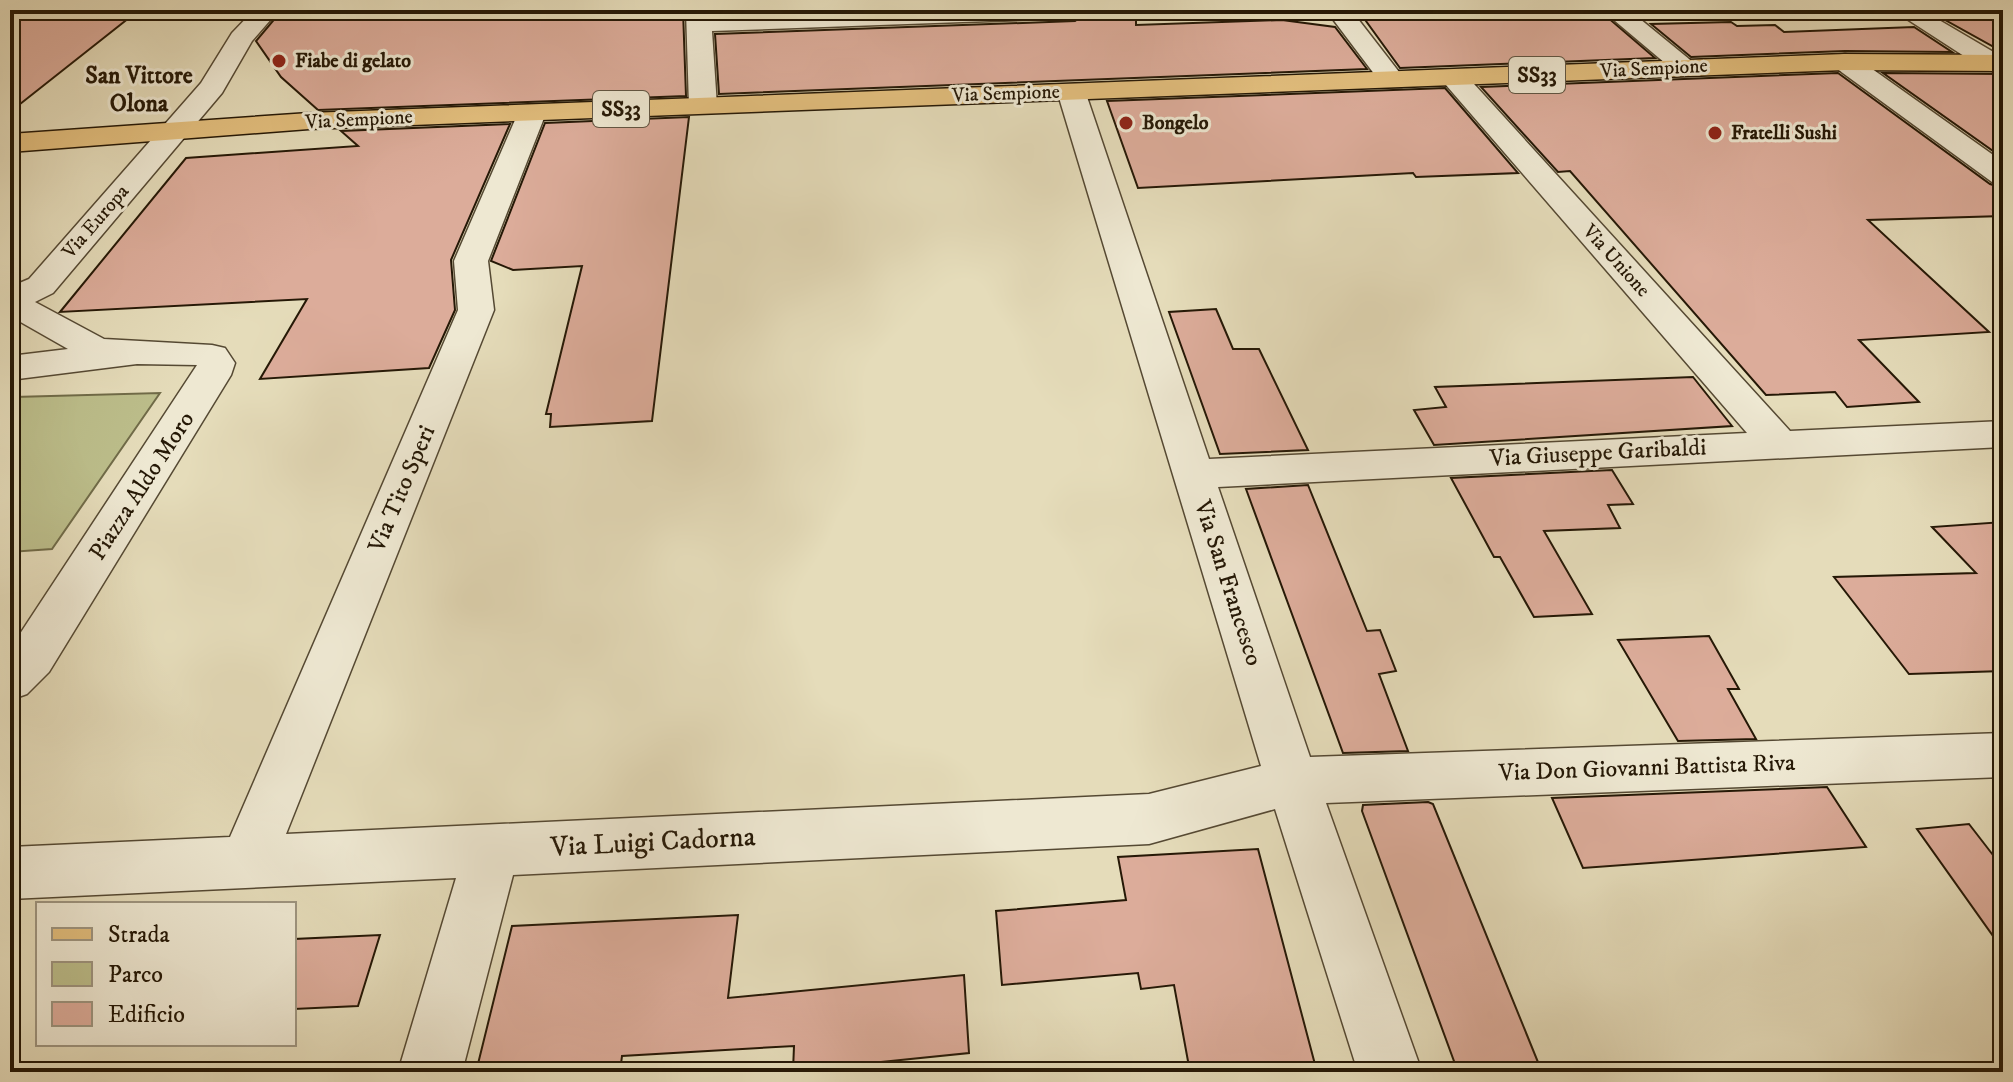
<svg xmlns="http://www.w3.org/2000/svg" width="2013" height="1082" font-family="'IM FELL DW Pica',serif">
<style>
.green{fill:#bcbe8b;stroke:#706b48;stroke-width:2}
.building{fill:#dcac9a;stroke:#251806;stroke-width:2}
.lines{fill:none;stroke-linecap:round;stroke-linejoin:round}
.minor-casing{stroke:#554933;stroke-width:3}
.major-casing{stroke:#251806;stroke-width:3}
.minor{fill:#eee8d2;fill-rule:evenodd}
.major{fill:#e2be7d;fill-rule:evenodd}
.poi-dot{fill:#8f2418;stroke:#eee8d2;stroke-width:3}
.labels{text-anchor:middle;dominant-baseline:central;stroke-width:6;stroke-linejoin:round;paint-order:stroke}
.far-poi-label{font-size:20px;font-weight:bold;fill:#251806;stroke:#eee8d2;text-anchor:start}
.far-street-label{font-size:20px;fill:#251806;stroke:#eee8d2}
.shield{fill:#eee8d2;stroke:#615643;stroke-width:2}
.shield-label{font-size:22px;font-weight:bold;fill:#251806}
.far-quarter-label{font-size:24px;font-weight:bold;fill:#251806;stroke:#eee8d2}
.street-label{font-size:24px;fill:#251806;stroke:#eee8d2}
.near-street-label{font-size:28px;fill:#251806;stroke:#eee8d2}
</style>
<rect width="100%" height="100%" fill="#e5dcba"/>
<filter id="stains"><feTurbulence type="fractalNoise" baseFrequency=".0025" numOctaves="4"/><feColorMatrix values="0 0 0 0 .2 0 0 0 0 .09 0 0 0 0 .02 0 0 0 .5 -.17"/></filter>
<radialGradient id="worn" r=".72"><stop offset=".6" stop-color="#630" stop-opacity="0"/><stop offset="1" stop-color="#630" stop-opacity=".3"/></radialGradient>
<path class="green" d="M 160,393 L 52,549 L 10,552 L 10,401 L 14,397 Z"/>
<path class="building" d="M 33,10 L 139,10 L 10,112 L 10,26 Z
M 282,10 L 337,10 L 331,16 L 683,10 L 686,96 L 318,110 L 281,77 L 256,41 Z
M 1090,10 L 1136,10 L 1136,25 L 1282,20 L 1335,27 L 1367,69 L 719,94 L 715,34 L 1075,21 Z
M 1358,10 L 1599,10 L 1655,58 L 1400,68 Z
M 1934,10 L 2003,10 L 2003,52 L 1938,16 Z
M 1731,22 L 1737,26 L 1775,25 L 1784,32 L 1914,27 L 1952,52 L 1845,51 L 1691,57 L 1651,24 Z
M 1838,73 L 1990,184 L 2003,188 L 2003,216 L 1868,220 L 1989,332 L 1859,340 L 1919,402 L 1847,407 L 1835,392 L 1766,395 L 1570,171 L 1558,172 L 1481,87 Z
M 1883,73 L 2003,74 L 2003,158 Z
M 1445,88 L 1518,173 L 1416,177 L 1413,173 L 1138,188 L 1107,101 Z
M 689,117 L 652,421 L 550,427 L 551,414 L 546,414 L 582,266 L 513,270 L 491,261 L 545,123 Z
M 510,124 L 451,260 L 455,310 L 429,368 L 260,379 L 307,299 L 60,312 L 186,158 L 358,146 L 341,131 Z
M 1216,309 L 1233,349 L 1259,349 L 1308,450 L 1220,454 L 1169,312 Z
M 1693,377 L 1732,426 L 1434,445 L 1414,410 L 1446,407 L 1435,387 Z
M 1612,470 L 1633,504 L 1608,505 L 1620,528 L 1544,531 L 1592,614 L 1534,617 L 1500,557 L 1494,557 L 1451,478 Z
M 1308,485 L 1367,631 L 1380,630 L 1396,671 L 1379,674 L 1408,751 L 1343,753 L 1246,489 Z
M 2003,522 L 2003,671 L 1909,674 L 1834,577 L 1976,573 L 1932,527 Z
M 1709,636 L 1739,689 L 1728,689 L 1756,739 L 1678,741 L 1618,640 Z
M 1827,787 L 1866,847 L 1583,868 L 1552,798 Z
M 1428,802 L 1433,804 L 1542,1072 L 1458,1072 L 1362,811 L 1363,805 Z
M 1969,824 L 2003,868 L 2003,950 L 1917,829 Z
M 1258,849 L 1317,1072 L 1190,1072 L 1174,985 L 1141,989 L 1138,973 L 1002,985 L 996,911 L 1126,900 L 1118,857 Z
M 738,915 L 728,998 L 964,975 L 969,1053 L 793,1071 L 794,1046 L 622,1056 L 620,1072 L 476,1072 L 512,926 Z
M 380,935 L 358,1006 L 294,1009 L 294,939 Z"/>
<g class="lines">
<defs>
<path id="minor" d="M 254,10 L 279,10 L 252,41 L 222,93 L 53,293 L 35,302 L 104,339 L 212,345 L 225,348 L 235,363 L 231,375 L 49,672 L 27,694 L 10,700 L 10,649 L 197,365 L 137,364 L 10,380 L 10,356 L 68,349 L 10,316 L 10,287 L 29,279 L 201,83 L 232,33 Z
M 686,10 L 710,10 L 711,16 L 891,10 L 1087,11 L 1075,18 L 712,31 L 717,106 L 713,112 L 693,112 L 689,106 Z
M 1326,10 L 1351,10 L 1406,81 L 1402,87 L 1384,87 Z
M 1602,10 L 1629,10 L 1700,68 L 1696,74 L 1678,74 Z
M 1893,10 L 1922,10 L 2002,57 L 2003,67 L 1993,71 L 1984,69 Z
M 1845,54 L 1854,56 L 2003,162 L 2003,185 L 1992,182 L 1836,68 L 1832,62 L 1836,56 Z
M 1455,71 L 1464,73 L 1790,431 L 2003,421 L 2003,447 L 1218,487 L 1310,757 L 2003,733 L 2003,777 L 1326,803 L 1422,1072 L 1358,1072 L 1275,809 L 1149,844 L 513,875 L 462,1072 L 398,1072 L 456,878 L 10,899 L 10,847 L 230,837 L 458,310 L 454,261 L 518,113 L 522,107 L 542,107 L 546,113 L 488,261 L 494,310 L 286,834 L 1149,794 L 1261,766 L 1057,91 L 1061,85 L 1081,85 L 1085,91 L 1209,459 L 1747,433 L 1446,85 L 1442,79 L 1446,73 Z"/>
<path id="major" d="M 1845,54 L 2003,55 L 2003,71 L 1845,70 L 309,129 L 10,152 L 10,134 L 309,113 Z"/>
</defs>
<use href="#minor" class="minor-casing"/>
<use href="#major" class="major-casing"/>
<use href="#minor" class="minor"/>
<use href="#major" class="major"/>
</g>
<g class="poi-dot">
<circle cx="279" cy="61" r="8"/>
<circle cx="1126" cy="123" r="8"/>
<circle cx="1715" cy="133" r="8"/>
</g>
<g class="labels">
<g class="far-poi-label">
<text x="295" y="61">Fiabe di gelato</text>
<text x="1142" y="123">Bongelo</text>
<text x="1731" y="133">Fratelli Sushi</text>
</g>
<g class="far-street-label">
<text transform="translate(1654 69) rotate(-3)">Via Sempione</text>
<text transform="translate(1006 94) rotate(-2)">Via Sempione</text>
<text transform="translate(359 120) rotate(-3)">Via Sempione</text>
<text transform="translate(96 222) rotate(-49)">Via Europa</text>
<text transform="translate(1616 261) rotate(48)">Via Unione</text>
</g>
<g class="shield">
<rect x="1509" y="57" width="56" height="36" rx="6"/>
<rect x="593" y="91" width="56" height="36" rx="6"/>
</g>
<g class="shield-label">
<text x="1537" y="75">SS33</text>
<text x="621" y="109">SS33</text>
</g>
<g class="far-quarter-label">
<text x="139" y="76">San Vittore<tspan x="139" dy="28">Olona</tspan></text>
</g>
<g class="street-label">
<text transform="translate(1598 453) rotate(-3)">Via Giuseppe Garibaldi</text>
<text transform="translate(142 486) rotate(-57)">Piazza Aldo Moro</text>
<text transform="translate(402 489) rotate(-67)">Via Tito Speri</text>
<text transform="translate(1228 583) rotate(72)">Via San Francesco</text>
<text transform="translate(1647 768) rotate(-2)">Via Don Giovanni Battista Riva</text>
</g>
<g class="near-street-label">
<text transform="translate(653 842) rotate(-3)">Via Luigi Cadorna</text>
</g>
</g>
<rect width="2013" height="1082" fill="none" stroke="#e5dcba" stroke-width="40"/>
<rect x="12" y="12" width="1989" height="1058" fill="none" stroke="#251806" stroke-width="4"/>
<rect x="20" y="20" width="1973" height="1042" fill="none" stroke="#251806" stroke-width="2"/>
<rect x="36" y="902" width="260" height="144" fill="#eee8d2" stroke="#9e9580" stroke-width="2"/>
<rect x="52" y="928" width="40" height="12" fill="#e2be7d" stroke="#9e9580" stroke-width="2"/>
<text x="108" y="942" font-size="24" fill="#251806">Strada</text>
<rect x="52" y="962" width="40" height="24" fill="#bcbe8b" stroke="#9e9580" stroke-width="2"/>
<text x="108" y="982" font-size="24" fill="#251806">Parco</text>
<rect x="52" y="1002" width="40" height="24" fill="#dcac9a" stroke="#9e9580" stroke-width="2"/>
<text x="108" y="1022" font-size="24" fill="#251806">Edificio</text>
<rect width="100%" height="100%" filter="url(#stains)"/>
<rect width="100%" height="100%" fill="url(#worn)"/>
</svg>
